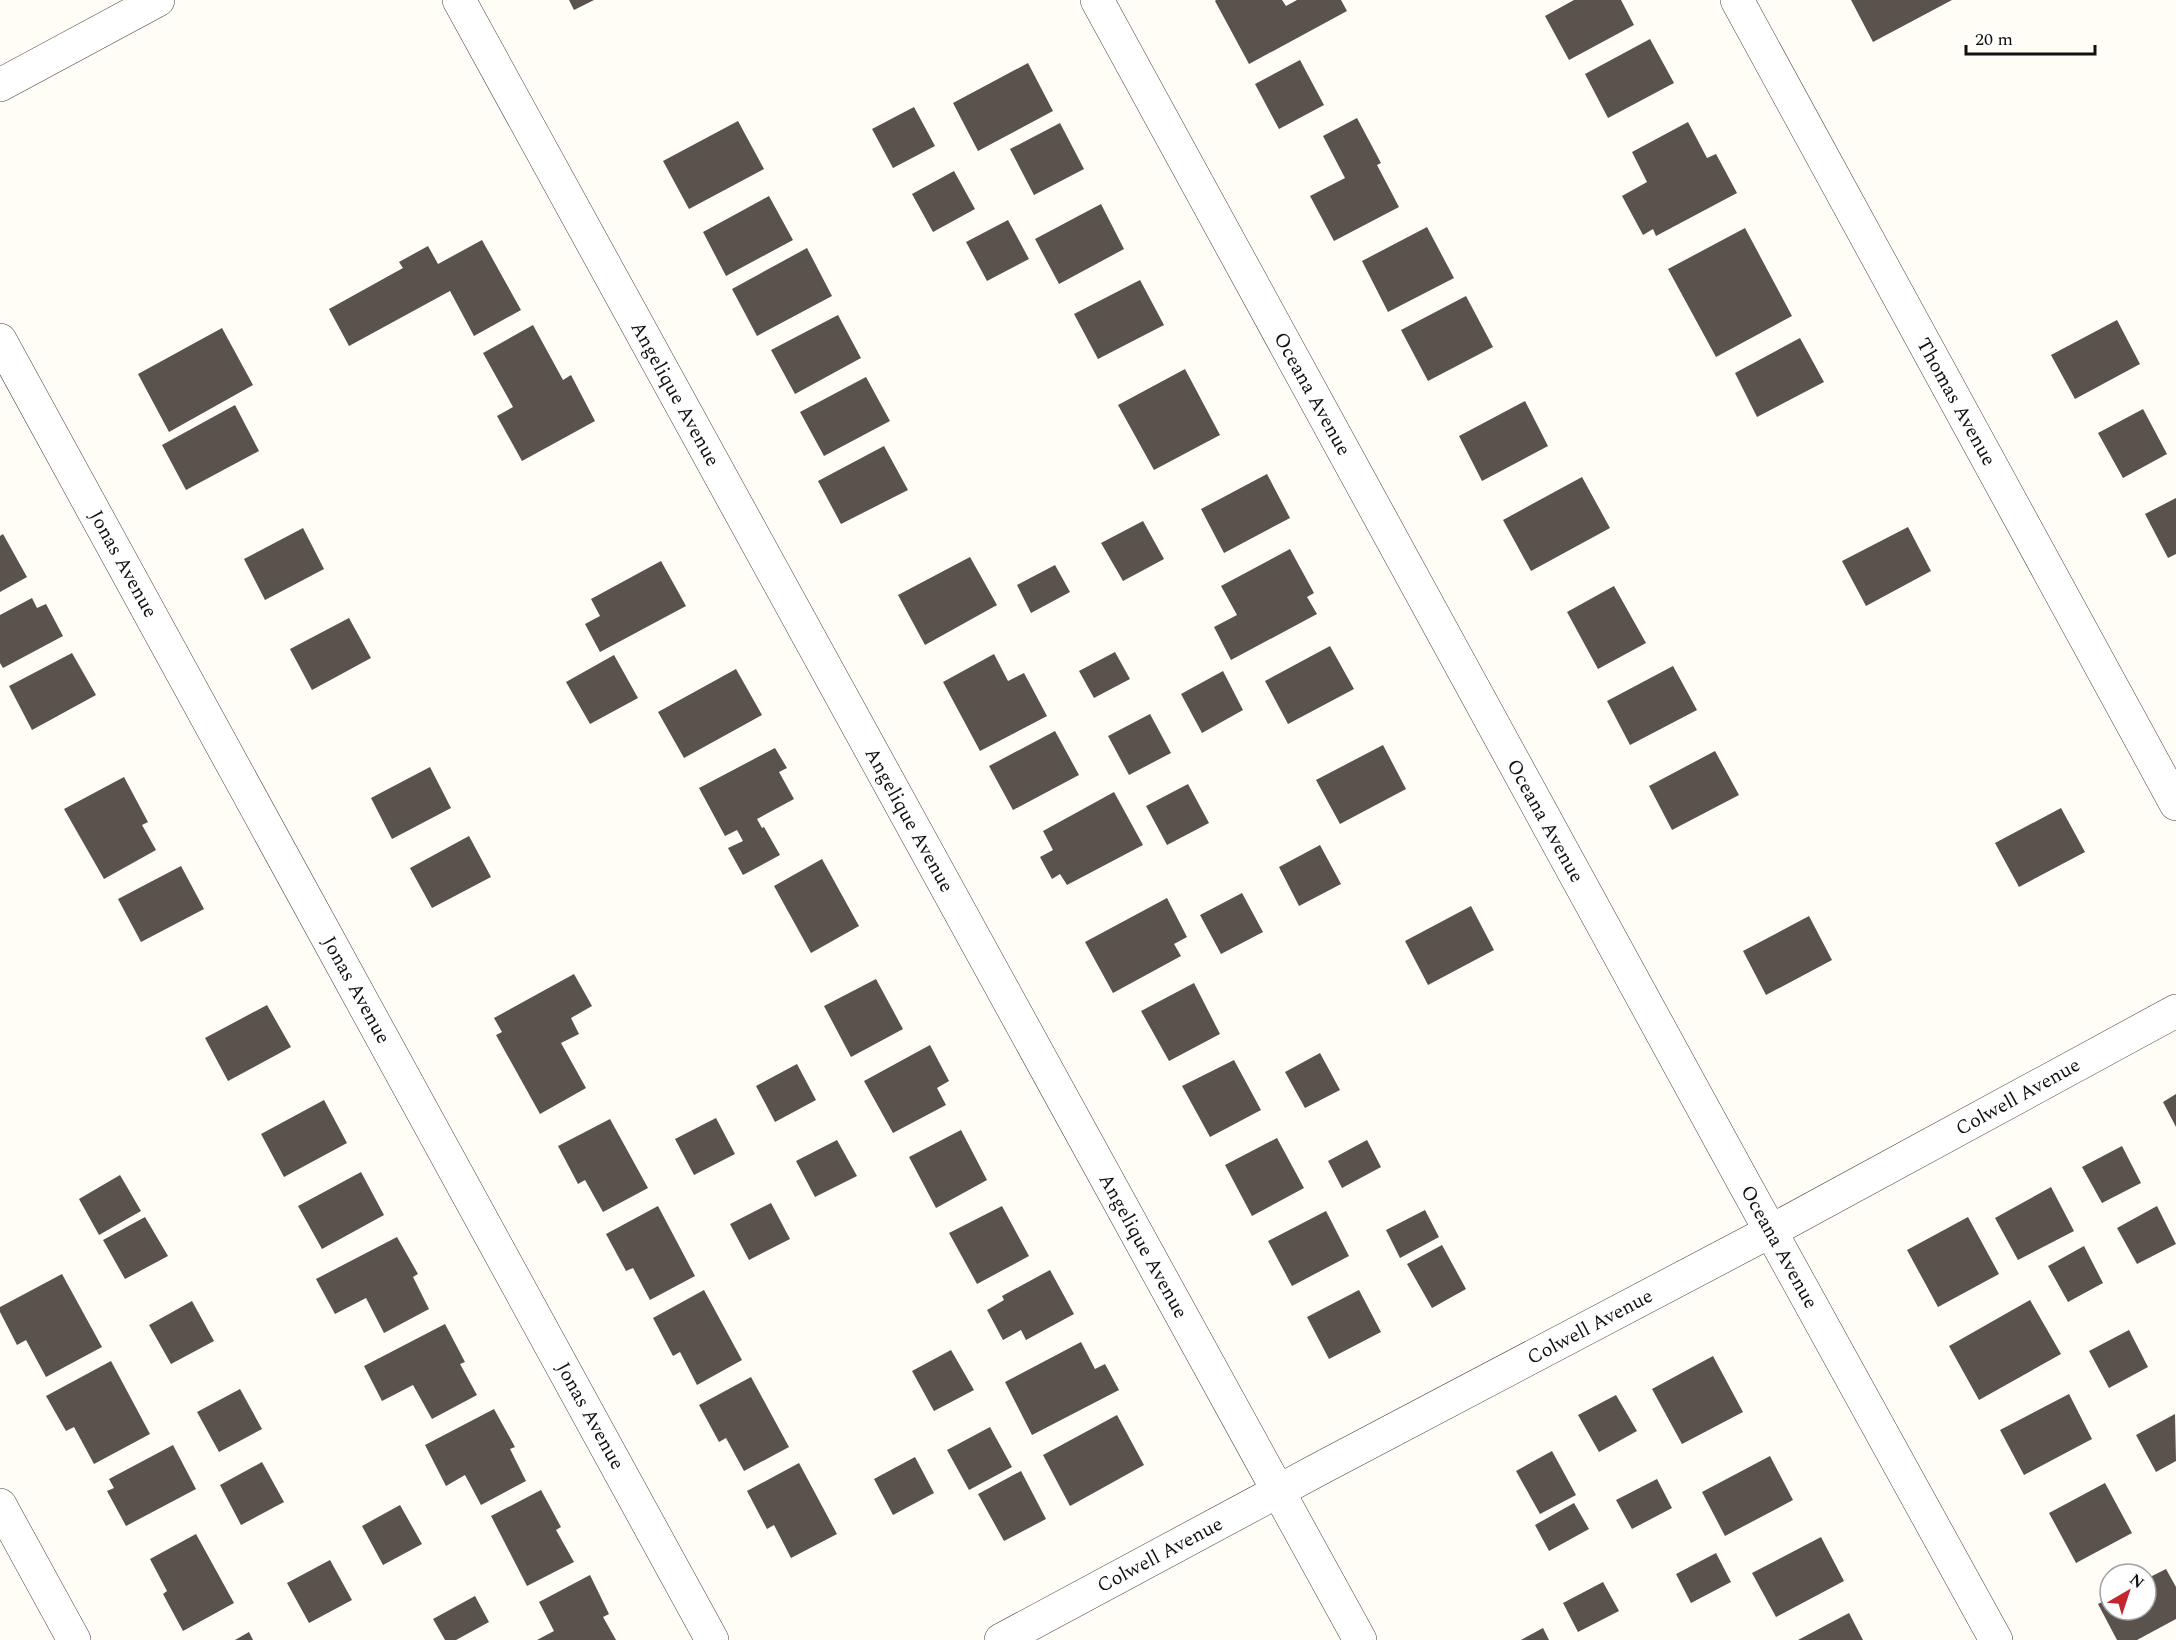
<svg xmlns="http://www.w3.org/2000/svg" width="2176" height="1640" font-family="Spectral,serif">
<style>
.building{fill:#5a524d}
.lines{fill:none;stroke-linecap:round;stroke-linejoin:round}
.minor-casing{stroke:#444;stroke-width:34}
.tertiary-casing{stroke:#444;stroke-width:34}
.minor{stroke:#fff;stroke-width:33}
.tertiary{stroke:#fff;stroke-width:33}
.labels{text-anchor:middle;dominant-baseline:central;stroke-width:6;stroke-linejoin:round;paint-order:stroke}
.street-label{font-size:20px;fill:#111;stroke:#fff}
</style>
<rect width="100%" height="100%" fill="#fffdf5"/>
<path class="building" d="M 569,0 L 594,0 L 574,10 Z
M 1216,0 L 1282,0 L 1286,6 L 1297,0 L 1341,0 L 1347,11 L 1249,64 L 1215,1 Z
M 1574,0 L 1621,0 L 1634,25 L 1569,60 L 1545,16 Z
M 1851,0 L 1952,0 L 1873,42 Z
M 1650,39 L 1674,83 L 1608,118 L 1585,74 Z
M 1300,60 L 1324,105 L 1279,129 L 1255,84 Z
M 1028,63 L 1053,111 L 978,151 L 953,103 Z
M 914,107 L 935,146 L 893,168 L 872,129 Z
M 1357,118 L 1381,163 L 1377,165 L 1399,207 L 1334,241 L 1310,196 L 1345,178 L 1323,136 Z
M 738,121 L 764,169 L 689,209 L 663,161 Z
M 1688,122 L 1707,158 L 1716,154 L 1737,193 L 1656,236 L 1653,229 L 1643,235 L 1622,196 L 1647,182 L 1632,152 Z
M 1060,123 L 1084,169 L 1034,195 L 1010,149 Z
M 954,171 L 975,209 L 933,232 L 912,194 Z
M 769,196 L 793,240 L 726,276 L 703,232 Z
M 1101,204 L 1124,249 L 1059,284 L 1035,239 Z
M 1008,220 L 1029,259 L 987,281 L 966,242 Z
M 1427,227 L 1454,278 L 1388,312 L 1362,261 Z
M 1745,228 L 1792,316 L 1716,357 L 1668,269 Z
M 482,240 L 521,310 L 474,336 L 450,291 L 349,346 L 329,309 L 403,268 L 399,262 L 428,246 L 438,264 Z
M 807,248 L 832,296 L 757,336 L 732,289 Z
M 1140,280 L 1164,325 L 1098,359 L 1074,314 Z
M 1466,296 L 1493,347 L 1428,381 L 1401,330 Z
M 838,315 L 861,358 L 795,394 L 771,350 Z
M 2117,320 L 2140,364 L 2075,399 L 2051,355 Z
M 533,325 L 563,380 L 571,375 L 595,421 L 522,461 L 497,416 L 513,407 L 483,353 Z
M 222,328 L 253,385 L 169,432 L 138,374 Z
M 1800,338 L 1824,382 L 1757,417 L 1735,373 Z
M 1185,369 L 1220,435 L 1154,470 L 1118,405 Z
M 866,377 L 890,421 L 824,456 L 800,412 Z
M 1525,401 L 1548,446 L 1482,481 L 1459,436 Z
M 235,405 L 259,451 L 186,490 L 162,445 Z
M 2143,409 L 2167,454 L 2123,478 L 2098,433 Z
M 884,446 L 908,490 L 841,524 L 818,481 Z
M 1267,474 L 1290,518 L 1224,553 L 1201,509 Z
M 1582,477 L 1610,528 L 1531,571 L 1503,520 Z
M 2176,498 L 2176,554 L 2168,558 L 2145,514 Z
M 1143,521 L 1164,559 L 1123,581 L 1101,543 Z
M 1908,527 L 1931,571 L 1866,606 L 1842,561 Z
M 303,528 L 324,569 L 265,600 L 244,559 Z
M 3,534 L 27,577 L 0,592 L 0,536 Z
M 1290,549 L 1314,593 L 1307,597 L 1317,614 L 1231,660 L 1214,627 L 1237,615 L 1221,586 Z
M 970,557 L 997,605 L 925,645 L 898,595 Z
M 661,561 L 686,606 L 600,652 L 585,624 L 600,616 L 591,599 Z
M 1055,565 L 1070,592 L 1031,613 L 1017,585 Z
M 1614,586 L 1646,643 L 1598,669 L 1567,612 Z
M 32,598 L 37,608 L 46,604 L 63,636 L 3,668 L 0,663 L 0,615 Z
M 349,618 L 371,658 L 312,690 L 290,649 Z
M 1330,646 L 1354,689 L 1288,724 L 1265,681 Z
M 1115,652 L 1130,679 L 1094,698 L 1079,671 Z
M 72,653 L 96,695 L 32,730 L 9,686 Z
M 994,654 L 1008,681 L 1024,673 L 1047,716 L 980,751 L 943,682 Z
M 614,655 L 638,698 L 590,724 L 566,682 Z
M 1673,666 L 1697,710 L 1630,745 L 1607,701 Z
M 736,669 L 762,715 L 684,758 L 658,712 Z
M 1223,671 L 1243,710 L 1202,733 L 1181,694 Z
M 1150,714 L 1171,753 L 1129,775 L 1108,736 Z
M 1055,731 L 1079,775 L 1013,810 L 989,766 Z
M 1383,745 L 1406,789 L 1340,824 L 1316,780 Z
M 775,748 L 787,768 L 779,772 L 794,799 L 757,819 L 762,828 L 764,827 L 780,855 L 743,875 L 728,848 L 743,841 L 737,830 L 725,836 L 699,788 Z
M 1715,751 L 1739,795 L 1672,830 L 1649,786 Z
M 430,767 L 451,808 L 392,839 L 371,798 Z
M 124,777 L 148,822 L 142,825 L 156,850 L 104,879 L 64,809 Z
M 1188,784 L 1209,823 L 1167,845 L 1146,806 Z
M 1114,792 L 1143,845 L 1067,885 L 1060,874 L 1052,879 L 1040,857 L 1053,850 L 1043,831 Z
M 2061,808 L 2085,852 L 2019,887 L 1995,843 Z
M 469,836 L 491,877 L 432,908 L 410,868 Z
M 1320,845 L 1341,884 L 1299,906 L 1279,867 Z
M 822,859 L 859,926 L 811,953 L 774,886 Z
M 181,866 L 204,909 L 141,942 L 118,899 Z
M 1242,893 L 1263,932 L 1221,954 L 1200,915 Z
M 1167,898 L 1187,937 L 1174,944 L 1181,956 L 1113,993 L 1085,942 Z
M 1471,906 L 1494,950 L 1428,985 L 1405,941 Z
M 1809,916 L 1832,960 L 1766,995 L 1743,951 Z
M 574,974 L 592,1006 L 571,1018 L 579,1034 L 561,1043 L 586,1088 L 540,1114 L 496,1035 L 502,1032 L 494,1018 Z
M 876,979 L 903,1029 L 851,1057 L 824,1006 Z
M 1194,983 L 1220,1034 L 1169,1061 L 1141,1011 Z
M 267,1005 L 291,1047 L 228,1081 L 205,1038 Z
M 930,1045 L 949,1081 L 937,1088 L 946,1105 L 893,1133 L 864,1081 Z
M 1320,1053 L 1340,1090 L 1305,1108 L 1285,1072 Z
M 1234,1060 L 1261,1110 L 1210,1137 L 1182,1086 Z
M 797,1064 L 816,1100 L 775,1122 L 756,1086 Z
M 2176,1094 L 2176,1127 L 2163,1102 Z
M 324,1100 L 347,1143 L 284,1177 L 261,1134 Z
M 716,1118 L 735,1154 L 694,1175 L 675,1139 Z
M 610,1119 L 648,1188 L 603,1212 L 585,1180 L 578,1184 L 558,1146 Z
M 961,1130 L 987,1180 L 936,1208 L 909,1157 Z
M 1277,1138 L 1304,1188 L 1252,1216 L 1225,1165 Z
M 837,1140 L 857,1176 L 815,1197 L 796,1161 Z
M 1367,1140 L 1381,1167 L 1342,1188 L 1328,1161 Z
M 2122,1146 L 2141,1183 L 2102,1203 L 2082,1167 Z
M 361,1172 L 384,1215 L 322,1249 L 298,1206 Z
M 120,1175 L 141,1211 L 99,1235 L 79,1199 Z
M 2051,1187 L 2074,1231 L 2018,1260 L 1995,1218 Z
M 771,1203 L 790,1239 L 749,1260 L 730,1224 Z
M 658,1206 L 695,1276 L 650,1300 L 633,1268 L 626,1271 L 606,1234 Z
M 1002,1206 L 1029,1256 L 977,1284 L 949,1233 Z
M 2157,1206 L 2176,1244 L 2137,1264 L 2117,1228 Z
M 1425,1210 L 1439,1237 L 1400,1258 L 1386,1230 Z
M 1326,1211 L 1349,1256 L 1292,1286 L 1268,1241 Z
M 145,1217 L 168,1256 L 125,1279 L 103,1240 Z
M 1968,1217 L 1999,1274 L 1938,1307 L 1907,1250 Z
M 397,1237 L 418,1274 L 413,1277 L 429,1309 L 384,1333 L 366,1298 L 335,1314 L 316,1279 Z
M 1442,1245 L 1466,1289 L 1432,1308 L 1407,1264 Z
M 2084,1246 L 2103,1283 L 2068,1302 L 2048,1266 Z
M 1050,1270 L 1074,1314 L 1026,1340 L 1021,1330 L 1003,1340 L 987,1310 L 1004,1300 L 1002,1296 Z
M 62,1274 L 102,1347 L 46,1377 L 26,1340 L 17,1345 L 0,1312 L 0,1307 Z
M 704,1290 L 742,1360 L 697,1385 L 680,1352 L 673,1356 L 653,1318 Z
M 1359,1290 L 1381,1332 L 1329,1359 L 1307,1317 Z
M 2030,1300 L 2061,1354 L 1979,1400 L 1949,1346 Z
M 192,1301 L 214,1341 L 171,1364 L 149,1325 Z
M 445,1324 L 465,1362 L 460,1364 L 477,1395 L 432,1419 L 413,1385 L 382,1401 L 364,1366 Z
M 2129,1330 L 2148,1367 L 2109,1388 L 2089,1351 Z
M 1081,1342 L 1095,1369 L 1105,1364 L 1119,1390 L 1032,1435 L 1005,1382 Z
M 951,1350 L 974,1390 L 934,1411 L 912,1371 Z
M 1713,1356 L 1743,1412 L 1682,1444 L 1652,1389 Z
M 111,1361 L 150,1434 L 94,1464 L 74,1427 L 66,1431 L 46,1396 Z
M 751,1377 L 789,1447 L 744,1471 L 726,1438 L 719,1442 L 699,1405 Z
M 240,1389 L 262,1429 L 219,1452 L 197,1412 Z
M 2069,1394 L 2092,1439 L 2024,1475 L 2000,1430 Z
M 1616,1395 L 1637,1431 L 1599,1452 L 1578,1415 Z
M 494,1409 L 515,1447 L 510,1449 L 526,1481 L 481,1505 L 465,1475 L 446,1486 L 425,1445 Z
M 2175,1414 L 2176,1461 L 2156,1472 L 2136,1435 Z
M 1117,1415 L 1144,1465 L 1070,1506 L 1043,1455 Z
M 990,1427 L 1012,1467 L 969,1490 L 947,1450 Z
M 173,1445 L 196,1489 L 126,1526 L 107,1491 L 114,1488 L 109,1479 Z
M 1552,1451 L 1576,1495 L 1540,1514 L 1516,1471 Z
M 1770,1456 L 1793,1500 L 1725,1536 L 1702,1492 Z
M 915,1457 L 934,1493 L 893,1515 L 874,1479 Z
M 262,1462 L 284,1502 L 241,1525 L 220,1485 Z
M 799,1463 L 837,1534 L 791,1558 L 774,1525 L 767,1529 L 747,1491 Z
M 1021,1471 L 1046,1519 L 1004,1541 L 978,1494 Z
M 1657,1479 L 1672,1508 L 1632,1529 L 1616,1500 Z
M 2105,1483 L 2132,1533 L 2076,1563 L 2049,1513 Z
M 541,1490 L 561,1527 L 556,1530 L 574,1562 L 527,1586 L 491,1516 Z
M 1574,1503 L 1589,1529 L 1549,1551 L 1535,1525 Z
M 400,1505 L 422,1544 L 383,1565 L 362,1526 Z
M 196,1534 L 234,1603 L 183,1631 L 163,1594 L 167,1591 L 150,1559 Z
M 1821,1537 L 1844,1581 L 1776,1617 L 1752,1573 Z
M 1716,1553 L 1731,1582 L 1691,1603 L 1676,1574 Z
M 330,1560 L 352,1600 L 309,1623 L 287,1583 Z
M 2166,1569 L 2176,1587 L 2176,1619 L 2137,1640 L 2117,1640 L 2098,1604 L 2110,1598 L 2110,1610 L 2146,1610 L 2146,1579 Z
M 590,1575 L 609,1614 L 603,1617 L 616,1640 L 537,1640 L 554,1631 L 539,1602 Z
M 1603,1582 L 1619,1611 L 1578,1632 L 1563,1603 Z
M 475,1596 L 489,1622 L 456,1640 L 445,1640 L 433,1619 Z
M 1849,1613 L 1863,1640 L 1798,1640 Z
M 1543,1628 L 1549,1640 L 1521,1640 Z
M 249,1632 L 253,1640 L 235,1640 Z"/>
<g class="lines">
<defs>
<path id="minor" d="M 459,0 L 1360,1640
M 1097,0 L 1744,1183 L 1996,1640
M 1737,0 L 2176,804
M 0,340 L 712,1640
M 0,1505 L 74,1640
M 1001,1640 L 1323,1467 L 1771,1231 L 2176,1011"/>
<path id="tertiary" d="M 0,85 L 158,0"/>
</defs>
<use href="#minor" class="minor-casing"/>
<use href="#tertiary" class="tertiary-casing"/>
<use href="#minor" class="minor"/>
<use href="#tertiary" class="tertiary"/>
</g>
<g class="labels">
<g class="street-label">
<text transform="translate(675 394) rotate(61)">Angelique Avenue</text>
<text transform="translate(1312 394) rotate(61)">Oceana Avenue</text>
<text transform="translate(1956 402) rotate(61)">Thomas Avenue</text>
<text transform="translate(123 564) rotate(61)">Jonas Avenue</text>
<text transform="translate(909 820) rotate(61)">Angelique Avenue</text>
<text transform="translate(1545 821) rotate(61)">Oceana Avenue</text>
<text transform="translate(356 990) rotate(61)">Jonas Avenue</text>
<text transform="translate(2018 1097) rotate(-29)">Colwell Avenue</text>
<text transform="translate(1143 1246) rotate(61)">Angelique Avenue</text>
<text transform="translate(1779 1247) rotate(61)">Oceana Avenue</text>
<text transform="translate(1590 1327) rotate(-28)">Colwell Avenue</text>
<text transform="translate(590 1416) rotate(61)">Jonas Avenue</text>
<text transform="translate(1160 1555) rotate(-28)">Colwell Avenue</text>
</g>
</g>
<g transform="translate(2128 1592) rotate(39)"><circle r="28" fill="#ffffff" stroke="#a0a0a0" stroke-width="1.5"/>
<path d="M0-4.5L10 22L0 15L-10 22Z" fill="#c4262e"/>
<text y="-9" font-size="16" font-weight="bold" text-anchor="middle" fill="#111111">N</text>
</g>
<path d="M1966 45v9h129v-9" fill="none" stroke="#111111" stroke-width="3"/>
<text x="1975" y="45" font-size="18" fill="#111111" stroke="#ffffff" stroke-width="4.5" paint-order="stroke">20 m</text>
</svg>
